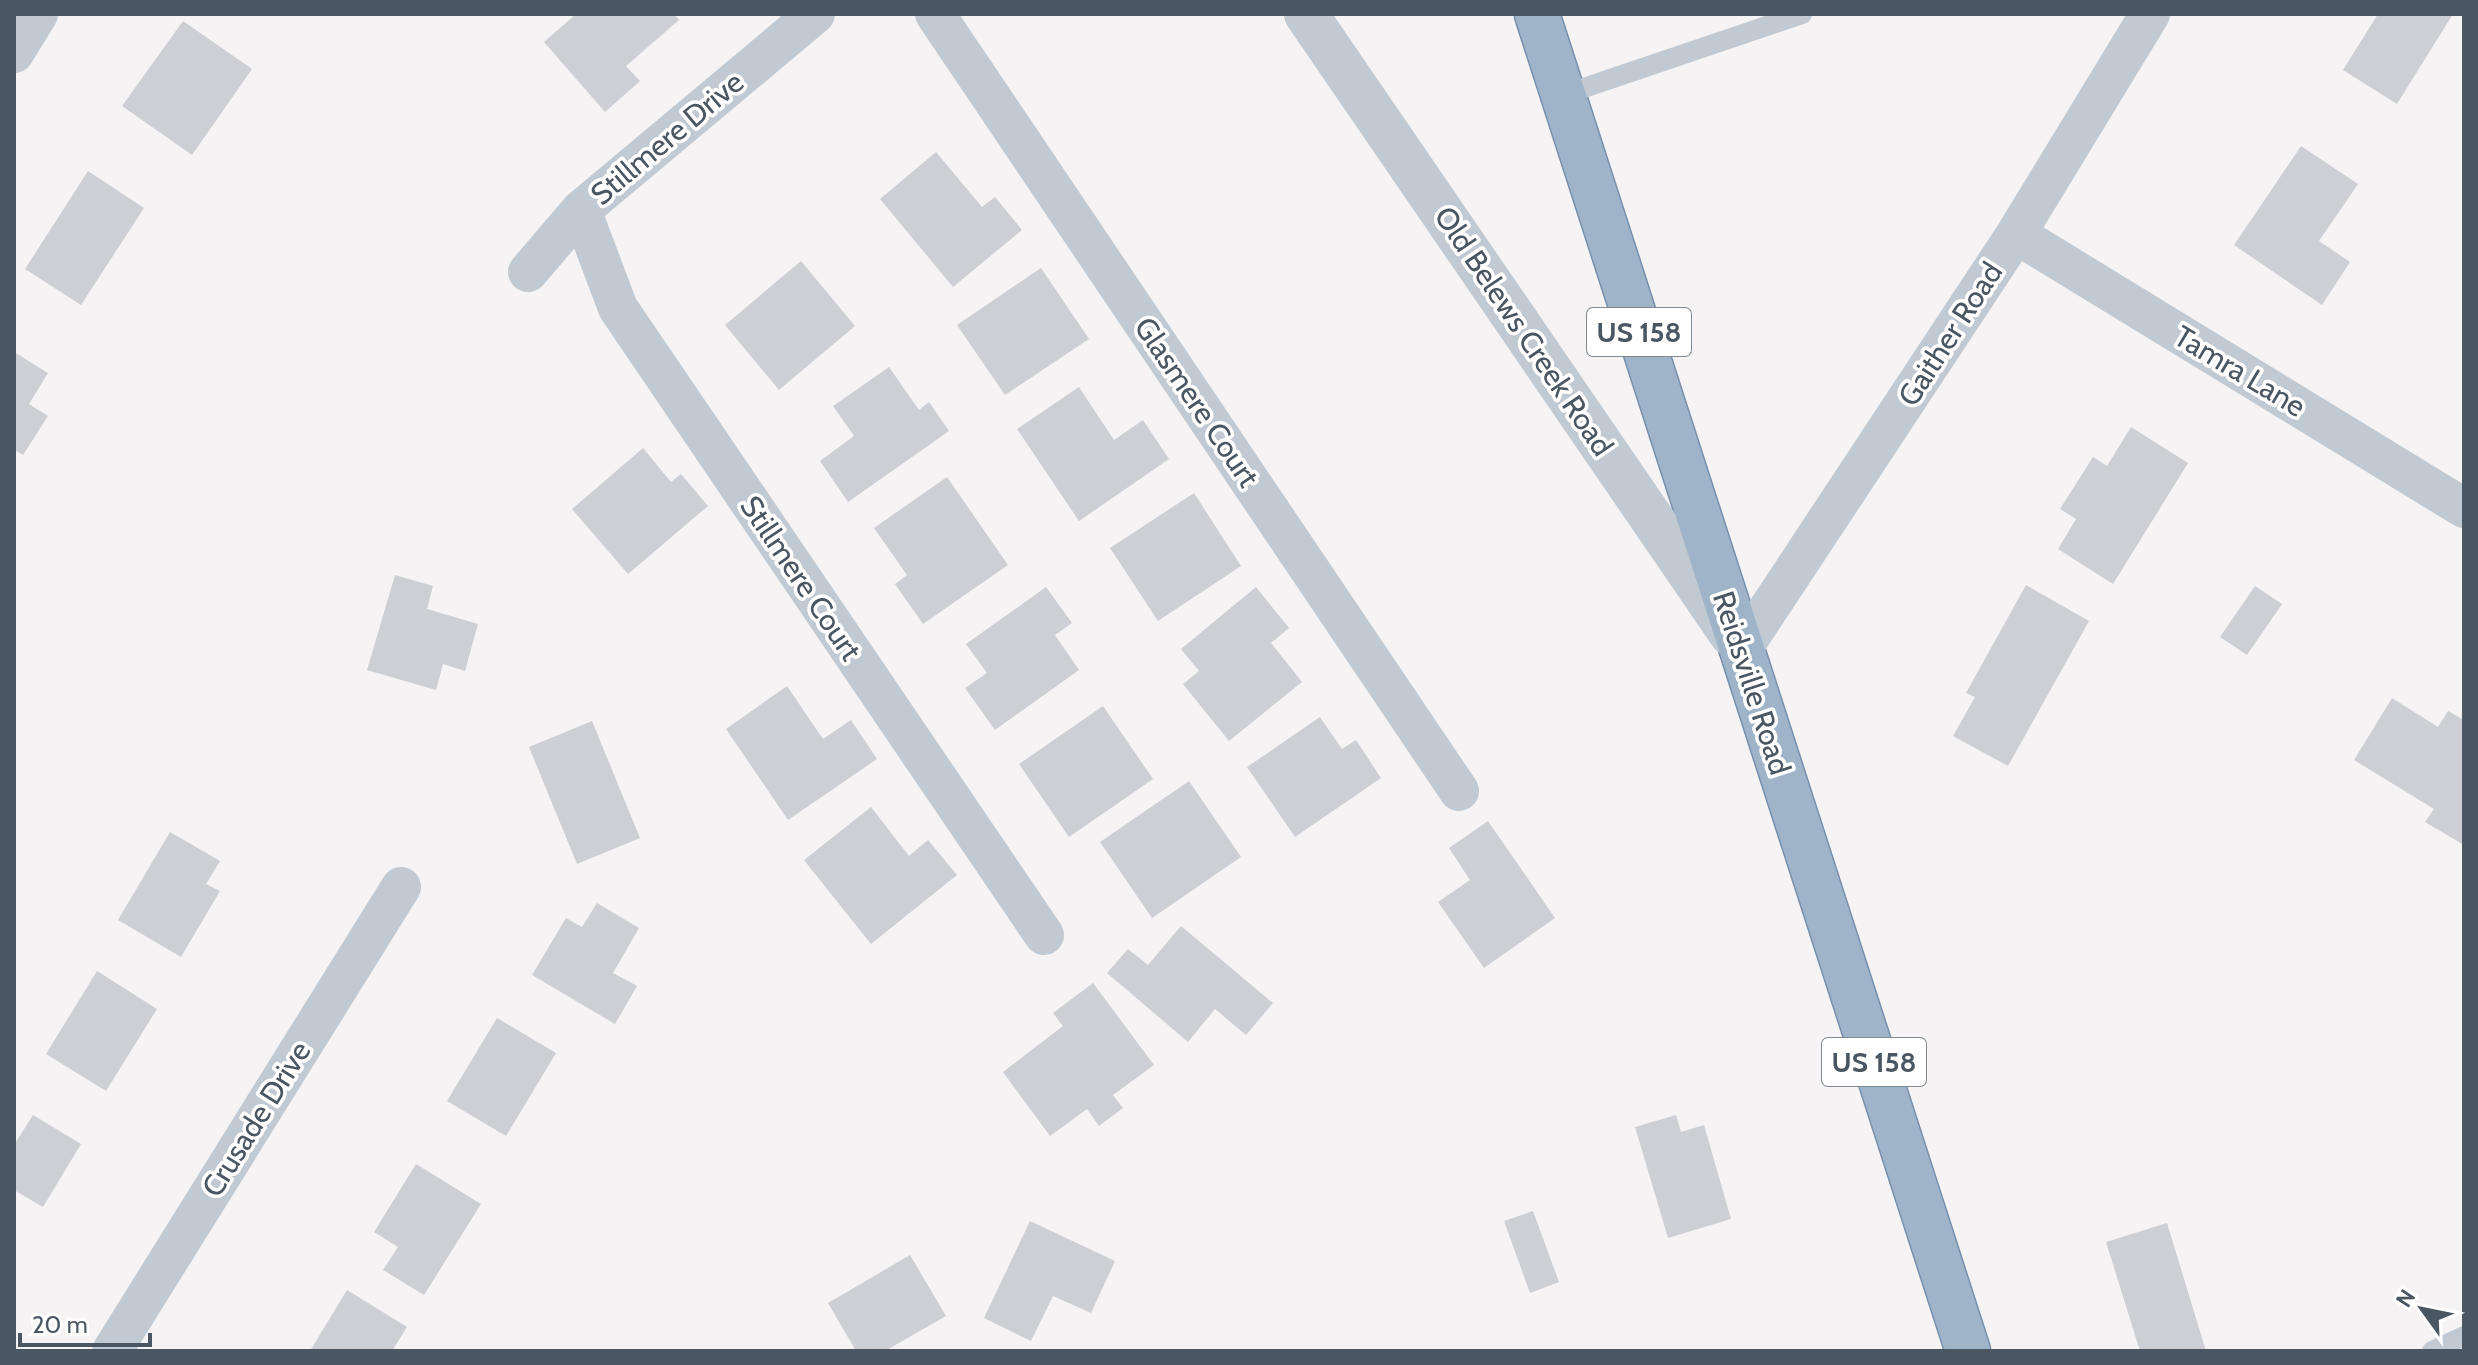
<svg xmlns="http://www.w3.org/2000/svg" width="2478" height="1365" font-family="Cabin,sans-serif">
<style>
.building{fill:#cdcfd5}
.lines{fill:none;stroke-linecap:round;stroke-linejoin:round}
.trunk-casing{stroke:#7690ad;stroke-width:47}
.service{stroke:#c1cad2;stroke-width:20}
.minor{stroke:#c1cad2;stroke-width:40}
.tertiary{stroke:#c1cad2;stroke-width:44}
.trunk{stroke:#9fb4c9;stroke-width:44}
.labels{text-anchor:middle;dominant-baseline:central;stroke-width:7;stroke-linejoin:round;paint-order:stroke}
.shield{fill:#fff;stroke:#808990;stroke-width:2}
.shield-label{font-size:28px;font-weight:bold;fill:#4a5661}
.street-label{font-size:30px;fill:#4a5661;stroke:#fff}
</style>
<rect width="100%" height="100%" fill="#f5f3f3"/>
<path class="building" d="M 576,14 L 674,14 L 679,20 L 626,66 L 640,81 L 605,112 L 544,42 Z
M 2378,14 L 2453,14 L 2397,104 L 2343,70 Z
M 183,21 L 252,69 L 192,155 L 122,106 Z
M 2301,146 L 2358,184 L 2319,241 L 2350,262 L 2322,305 L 2234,245 Z
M 936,152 L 982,207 L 995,197 L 1022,230 L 953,287 L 880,199 Z
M 88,171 L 144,208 L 81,305 L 25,269 Z
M 801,261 L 855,326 L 779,390 L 725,325 Z
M 1041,268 L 1089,339 L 1005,395 L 957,325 Z
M 14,352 L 48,373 L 29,404 L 48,416 L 23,455 L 14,450 Z
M 889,367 L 919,410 L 929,402 L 949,431 L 848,502 L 820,461 L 854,436 L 833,406 Z
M 1079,387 L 1114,440 L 1143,420 L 1169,459 L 1079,521 L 1017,429 Z
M 2131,427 L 2188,463 L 2113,584 L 2058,549 L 2076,519 L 2060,509 L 2093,457 L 2107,466 Z
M 643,448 L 671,482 L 681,474 L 708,506 L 628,574 L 572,509 Z
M 947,477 L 1008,565 L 923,624 L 895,584 L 907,575 L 874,528 Z
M 1194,493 L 1241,566 L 1158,621 L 1110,548 Z
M 395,575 L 433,586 L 427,609 L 478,624 L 465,671 L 443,664 L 436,690 L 367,670 Z
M 2026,585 L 2089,621 L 2008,766 L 1953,736 L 1975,697 L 1966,693 Z
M 2255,586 L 2282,604 L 2247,655 L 2220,637 Z
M 1046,587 L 1072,623 L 1055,635 L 1079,670 L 995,730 L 965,688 L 987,673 L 966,644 Z
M 1256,587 L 1289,628 L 1271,643 L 1302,682 L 1229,741 L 1183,684 L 1199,671 L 1181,649 Z
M 787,686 L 823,739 L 851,720 L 877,759 L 788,820 L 726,729 Z
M 2392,698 L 2438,727 L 2448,711 L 2464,720 L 2464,845 L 2425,822 L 2434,809 L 2354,760 Z
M 1103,706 L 1153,779 L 1069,837 L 1019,764 Z
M 1320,717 L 1342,749 L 1356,740 L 1381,778 L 1295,837 L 1247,767 Z
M 592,721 L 640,838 L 577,864 L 529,747 Z
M 1189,781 L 1241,857 L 1152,918 L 1100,842 Z
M 871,807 L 909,856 L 928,840 L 957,875 L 871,944 L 804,860 Z
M 1488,821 L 1555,918 L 1484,968 L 1438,902 L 1470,880 L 1449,848 Z
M 170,832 L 220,861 L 206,884 L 220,891 L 181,957 L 118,920 Z
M 597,903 L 639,928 L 613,973 L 637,986 L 615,1024 L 532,975 L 566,918 L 582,927 Z
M 1181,926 L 1273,1003 L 1246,1035 L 1215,1009 L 1188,1042 L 1107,973 L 1128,949 L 1148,965 Z
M 97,971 L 157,1009 L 106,1091 L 46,1054 Z
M 1093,983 L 1154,1065 L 1113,1095 L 1123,1108 L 1099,1126 L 1087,1109 L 1050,1136 L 1003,1072 L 1063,1026 L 1053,1013 Z
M 497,1018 L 556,1053 L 506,1136 L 447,1101 Z
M 33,1115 L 81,1144 L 43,1207 L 14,1190 L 14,1145 Z
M 1676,1115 L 1681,1132 L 1704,1125 L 1731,1219 L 1668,1238 L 1635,1127 Z
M 416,1164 L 481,1204 L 424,1295 L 383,1270 L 398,1247 L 374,1232 Z
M 1533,1211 L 1559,1282 L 1530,1293 L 1504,1221 Z
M 1030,1221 L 1115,1261 L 1091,1313 L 1053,1296 L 1031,1341 L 984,1318 Z
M 2167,1223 L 2206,1351 L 2140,1351 L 2106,1242 Z
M 910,1255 L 946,1316 L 885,1351 L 856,1351 L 828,1303 Z
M 347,1290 L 407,1327 L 392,1351 L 310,1351 Z"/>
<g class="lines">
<defs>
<path id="trunk" d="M 1537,14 L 1968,1351"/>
</defs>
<use href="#trunk" class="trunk-casing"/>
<path class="service" d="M 1563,95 L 1802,14
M 2432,1351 L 2464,1336"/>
<path class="minor" d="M 935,14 L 1459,791
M 14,53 L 38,14
M 581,210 L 618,308 L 1044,935
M 2016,234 L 2464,508
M 528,272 L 581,210 L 815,14
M 1742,649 L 2016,234 L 2150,14
M 112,1351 L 401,887"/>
<path class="tertiary" d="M 1306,14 L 1731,634"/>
<use href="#trunk" class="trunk"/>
</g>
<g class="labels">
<g class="shield">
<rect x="1587" y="308" width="104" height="48" rx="6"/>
<rect x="1822" y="1038" width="104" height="48" rx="6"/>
</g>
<g class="shield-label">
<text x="1639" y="332">US 158</text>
<text x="1874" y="1062">US 158</text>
</g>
<g class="street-label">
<text transform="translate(667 138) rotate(-40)">Stillmere Drive</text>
<text transform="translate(1524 331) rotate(56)">Old Belews Creek Road</text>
<text transform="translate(1950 334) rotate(-57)">Gaither Road</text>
<text transform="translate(2240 371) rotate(31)">Tamra Lane</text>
<text transform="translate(1197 402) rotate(56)">Glasmere Court</text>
<text transform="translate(801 578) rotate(56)">Stillmere Court</text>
<text transform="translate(1752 683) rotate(72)">Reidsville Road</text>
<text transform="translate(256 1119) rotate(-58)">Crusade Drive</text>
</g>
</g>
<rect width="2478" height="1365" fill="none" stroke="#4a5661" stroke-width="32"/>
<g transform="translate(2422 1309) rotate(303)" stroke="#ffffff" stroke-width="6" paint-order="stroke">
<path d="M0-6L14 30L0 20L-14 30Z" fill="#4a5661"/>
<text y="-12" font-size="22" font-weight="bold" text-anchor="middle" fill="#4a5661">N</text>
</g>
<path d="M20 1333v12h130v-12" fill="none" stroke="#4a5661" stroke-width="4"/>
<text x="32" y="1333" font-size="24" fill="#4a5661" stroke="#ffffff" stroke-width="6" paint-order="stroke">20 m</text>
</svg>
